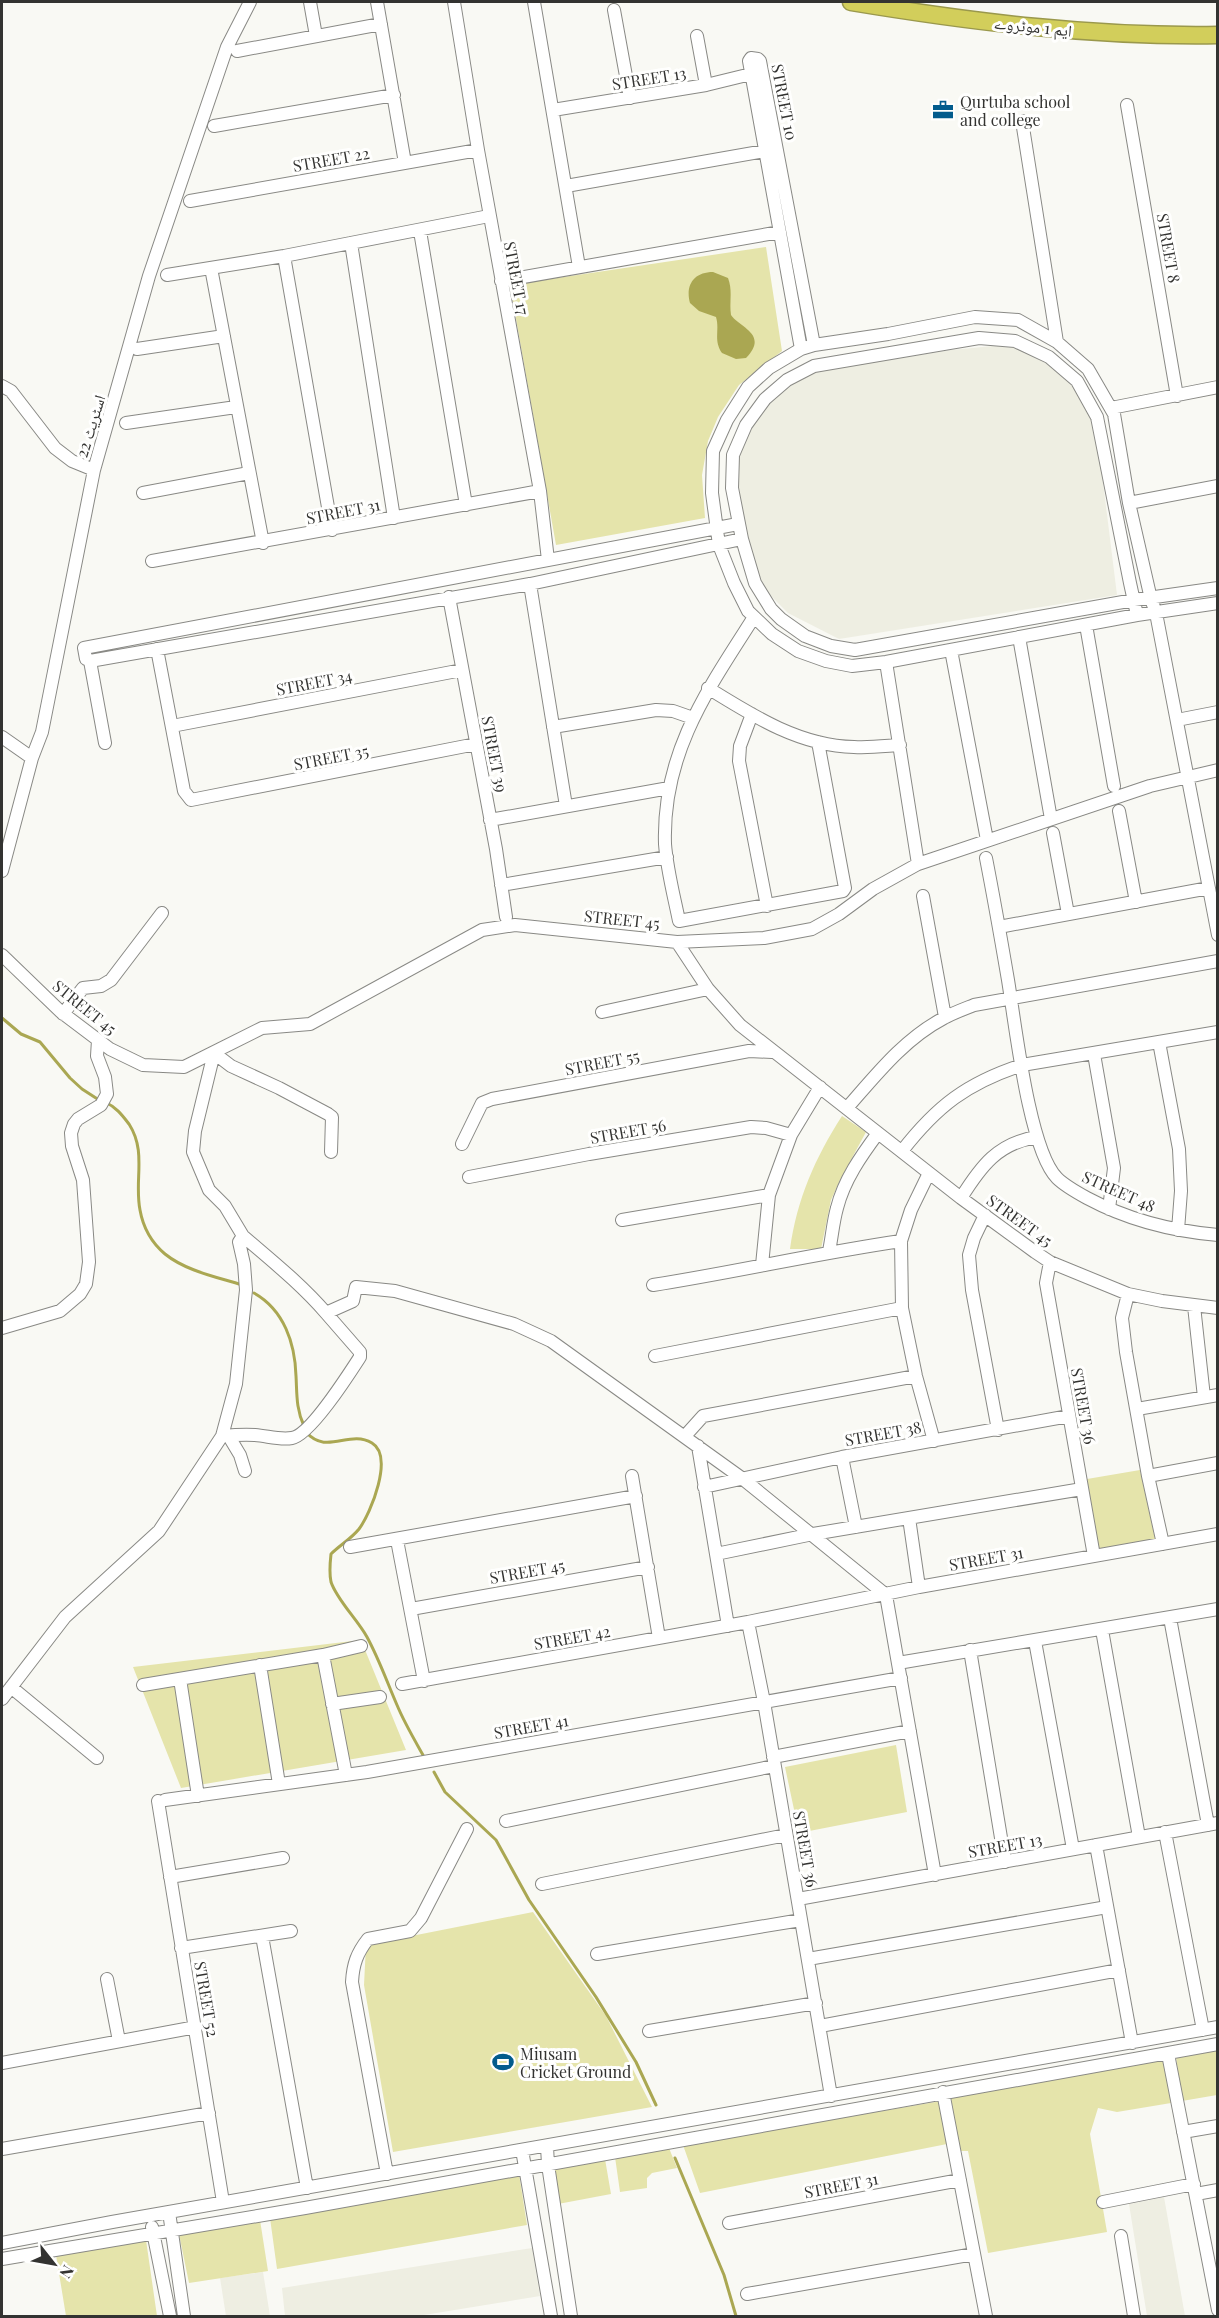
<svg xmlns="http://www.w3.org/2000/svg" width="1219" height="2318" font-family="'Playfair Display','Noto Naskh Arabic',serif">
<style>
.built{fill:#eeeee2}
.green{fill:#e5e4ab}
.water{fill:#aaa752}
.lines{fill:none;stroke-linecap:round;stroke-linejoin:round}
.stream{stroke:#aaa752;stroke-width:3}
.minor-casing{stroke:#898985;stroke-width:14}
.highway-casing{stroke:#9a984c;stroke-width:19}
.minor{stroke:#fff;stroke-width:12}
.highway{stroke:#d2ce5b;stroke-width:16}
.labels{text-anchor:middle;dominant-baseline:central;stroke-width:6;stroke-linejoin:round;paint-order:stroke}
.street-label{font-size:16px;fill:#333331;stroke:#fffffe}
.poi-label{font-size:16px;fill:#333331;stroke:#fffffe;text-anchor:start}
</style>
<rect width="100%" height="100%" fill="#f9f9f4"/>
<path class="built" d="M 1003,345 L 1027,351 L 1054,365 L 1084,398 L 1096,426 L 1117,595 L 839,639 L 788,613 L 758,583 L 744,538 L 739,491 L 738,454 L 752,425 L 772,398 L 802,378 L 818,371 L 951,350 Z
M 1164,2197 L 1185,2316 L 1147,2316 L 1129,2204 Z
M 532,2248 L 540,2296 L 418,2316 L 285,2316 L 282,2288 Z
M 263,2272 L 270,2316 L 226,2316 L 220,2278 Z"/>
<path class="green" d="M 766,247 L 782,351 L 739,385 L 718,417 L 708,441 L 702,475 L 705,518 L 556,545 L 510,285 Z
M 842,1116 L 866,1132 L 840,1180 L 831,1200 L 821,1249 L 790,1249 C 797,1199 815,1158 842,1116 Z
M 1140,1470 L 1155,1539 L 1099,1550 L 1087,1479 Z
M 361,1640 L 406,1750 L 181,1788 L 133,1667 Z
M 896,1745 L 907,1812 L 799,1833 L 785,1767 Z
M 533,1912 L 606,2016 L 652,2107 L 393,2152 L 364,1985 L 366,1945 Z
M 1217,2050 L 1217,2095 L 1182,2101 L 1176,2057 Z
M 1163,2058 L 1171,2103 L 1117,2112 L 1098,2108 L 1090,2134 L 1107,2232 L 988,2253 L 968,2151 L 960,2151 L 951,2098 Z
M 941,2101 L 947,2144 L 700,2193 L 683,2145 Z
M 669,2148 L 677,2168 L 652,2173 L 647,2178 L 647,2188 L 620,2192 L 615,2157 Z
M 605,2159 L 611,2194 L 558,2204 L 553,2168 Z
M 519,2174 L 527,2225 L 277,2269 L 270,2218 Z
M 260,2220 L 268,2271 L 189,2283 L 179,2234 Z
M 146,2240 L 157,2316 L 66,2316 L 56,2255 Z"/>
<path class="water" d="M 713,272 L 728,278 C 733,291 729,302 731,315 C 740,328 769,334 746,358 L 736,359 L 722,353 C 713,340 720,330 716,317 L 699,311 L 690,303 C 685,285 694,272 713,272 Z"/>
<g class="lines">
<path class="stream" d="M 2,1018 L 21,1034 L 40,1042 L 70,1078 L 82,1089 L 99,1100
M 105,1102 C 116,1107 122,1115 129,1124 C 147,1152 134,1180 140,1210 C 143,1227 152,1243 165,1254 C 186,1271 217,1277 242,1285
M 254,1293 C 284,1310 295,1343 296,1376 C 297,1394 296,1409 304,1426
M 306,1432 C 327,1456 349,1429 372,1443 C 394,1456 371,1513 359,1529 C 351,1539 340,1545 331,1554 C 330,1563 329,1573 331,1582 C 337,1600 357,1619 367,1637 C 379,1659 387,1682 397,1705 C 404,1722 414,1739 423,1755
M 434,1772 L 445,1792 L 496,1840 L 529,1900 L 596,1997 L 636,2062 L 656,2105
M 675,2158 L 724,2275 L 736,2316"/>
<defs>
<path id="minor" d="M 310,2 L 316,36
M 377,2 L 405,163
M 454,2 L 478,150 L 540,491 L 548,560
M 534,2 L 579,267
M 614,10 L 630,98
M 697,36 L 706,85
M 237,51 L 381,24
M 1127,105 L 1177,396
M 553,110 L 706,85 L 751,74
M 1022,121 L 1057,342
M 214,126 L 394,95
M 566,186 L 765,151
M 190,201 L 478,150
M 420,231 L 466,505
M 351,243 L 394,518
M 284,256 L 332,530
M 211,268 L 263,543
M 167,275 L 284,256 L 489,216
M 501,281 L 780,232
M 137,349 L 224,336
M 801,349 L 749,61 L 751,58 L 758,59 L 760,61 L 814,345
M 2,386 L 11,391 L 55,448 L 72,461 L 94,470
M 1111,408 L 1218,387
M 126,423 L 236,407
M 143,493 L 249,473
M 1129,503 L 1218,486
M 738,524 L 84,648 L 86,659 L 90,661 L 530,584 L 742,539
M 152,561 L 540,491
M 530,584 L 566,806
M 449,597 L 496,849 L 506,917
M 1218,603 L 1137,615 L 886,662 L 852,666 L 826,661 L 798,651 L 772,634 L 748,611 L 734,583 L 719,545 L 712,493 L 713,451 L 727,420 L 748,387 L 769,368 L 801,349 L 814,345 L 888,334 L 975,317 L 1018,320 L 1057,342 L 1088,369 L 1114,414 L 1129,503 L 1151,599 L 1156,613 L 1218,935
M 1137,615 L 1130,583 L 1097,417 L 1077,381 L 1049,357 L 1015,341 L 979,338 L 814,366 L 787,380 L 765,399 L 746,425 L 733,455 L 732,488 L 742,539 L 755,583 L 771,609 L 781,619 L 805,636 L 831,646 L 855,650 L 1134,600 L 1218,588
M 754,617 C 708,689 662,753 665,844 C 667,870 674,896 679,921 L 843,891 L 845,888 L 818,742
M 1086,625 L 1114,786
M 1019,637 L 1051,819
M 157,649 L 184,791 L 191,800 L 476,744
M 951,650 L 987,840
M 90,661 L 105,743
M 886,662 L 918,864
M 708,688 C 753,716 800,746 854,747 C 869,748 885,746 900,745
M 752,714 L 740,746 L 739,761 L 767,906
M 1177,720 L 1218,712
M 172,726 L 462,670
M 553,727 L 656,710 L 673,711 L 693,718
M 2,737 L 32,758
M 1119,811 L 1136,902
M 490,820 L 669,788
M 1053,833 L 1068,914
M 986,858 C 994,899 1001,939 1008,980 C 1015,1022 1029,1150 1057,1178 C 1065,1186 1076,1192 1087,1198 C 1128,1220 1171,1231 1218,1235
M 2,871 L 32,758 L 42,732 L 94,470 L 149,276 L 227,47 L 250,2
M 501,885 L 667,857
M 923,896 L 945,1017
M 999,927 L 1209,888
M 677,942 L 764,938 L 812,929 L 839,914 L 873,889 L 918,864 L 1150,786 L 1218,770
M 2,955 L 61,1012 L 110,1049 L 143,1065 L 184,1067 L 262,1028 L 310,1024 L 482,930 L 515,925 L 677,942 L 708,989 L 740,1025 L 961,1198 L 1035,1252 L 1050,1262 L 1128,1294 L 1162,1301 L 1218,1308
M 602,1012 L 708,989
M 63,1014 L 83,988 L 101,986 L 111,980 L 162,913
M 1159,1042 L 1179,1149 L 1181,1191 L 1178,1230
M 1094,1054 L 1114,1168 L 1109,1209
M 847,1108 C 876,1075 904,1039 944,1018 C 953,1013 964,1009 974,1005 L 1218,961
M 462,1144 L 482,1103 L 492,1099 L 749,1051 L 772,1052
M 902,1151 C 937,1106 967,1083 1022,1065 L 1218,1032
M 929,1173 L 911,1210 L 901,1241 L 902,1308 L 916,1376 L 934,1441
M 469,1177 L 589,1154 L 751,1127 L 766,1128 L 791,1135
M 961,1198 C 981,1166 998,1143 1037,1137
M 985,1215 L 974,1238 L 969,1255 L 972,1290 L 998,1430
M 622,1220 L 769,1195
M 243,1236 L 225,1206 L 209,1190 L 193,1152 L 195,1131 L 214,1053 L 231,1066 L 279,1088 L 328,1114 L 332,1117 L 331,1152
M 829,1251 C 832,1237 833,1222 837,1208 C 844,1180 861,1156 878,1133
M 1050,1262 L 1046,1283 L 1094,1556
M 762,1265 L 769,1195 L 791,1135 L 820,1087
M 653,1285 C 736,1272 818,1253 901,1241
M 1128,1294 L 1122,1318 L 1126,1352 L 1148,1476 L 1163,1544
M 1194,1306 L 1204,1397
M 2,1328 L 60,1311 L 80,1294 L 86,1284 L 89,1262 L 83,1180 L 72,1146 L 71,1133 L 74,1124 L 78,1119 L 101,1105 L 107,1094 L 105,1077 L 97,1056 L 98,1040
M 655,1356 L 902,1308
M 1137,1409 L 1218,1395
M 228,1435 L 240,1455 L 245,1471
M 222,1436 C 233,1435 244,1434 255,1435 C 268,1436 279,1440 292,1438 C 310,1435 349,1374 360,1357 L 360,1352 L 326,1313
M 685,1436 L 703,1416 L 916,1376
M 698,1446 L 728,1626
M 842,1457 L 856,1527
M 632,1476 L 659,1638
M 1148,1476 L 1218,1463
M 704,1487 L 842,1457 L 1069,1416
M 909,1518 L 919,1587
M 397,1540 L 424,1681
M 350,1547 L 636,1496
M 716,1554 L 813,1534 L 1082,1489
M 411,1609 L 648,1567
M 1170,1618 L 1208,1825
M 1102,1630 L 1139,1837
M 1035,1641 L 1073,1849
M 970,1650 L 1005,1862
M 323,1655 L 346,1775
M 898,1663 L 1218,1609
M 260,1665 L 279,1784
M 180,1679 L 198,1796
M 402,1684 L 748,1622
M 143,1685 L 323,1655 L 361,1646
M 11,1687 L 97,1758
M 2,1699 L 65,1617 L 159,1531 L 222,1436 L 236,1384 L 246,1290 L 244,1264 L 239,1242 L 243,1236 C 272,1261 301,1284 326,1313 L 353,1301 L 356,1287 L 395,1291 L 514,1324 L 551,1341 L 743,1479 L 886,1595 L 935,1875
M 332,1704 L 380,1697
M 773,1757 L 910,1731
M 165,1800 L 367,1772 L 901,1678
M 158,1801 L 223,2202
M 506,1821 L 774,1766
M 1165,1832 L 1203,2030
M 1096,1845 L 1132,2043
M 170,1877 L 283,1858
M 542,1884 L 786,1835
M 798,1899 L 1218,1823
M 262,1936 L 307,2188
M 181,1948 L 291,1931
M 597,1954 L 801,1920
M 808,1959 L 1107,1907
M 107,1979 L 119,2041
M 820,2026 L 1119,1970
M 649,2031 L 816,2003
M 1168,2054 L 1218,2310
M 2,2063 L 196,2027
M 943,2092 L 986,2316
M 831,2096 L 764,1702 L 748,1622 L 919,1587 L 1218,1534
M 1183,2132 L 1218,2126
M 547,2146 L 548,2165 L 571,2316
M 2,2149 L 209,2113
M 522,2150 L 551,2316
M 387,2174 L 352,1982 C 353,1964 357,1953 368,1939 L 410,1931 L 421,1918 L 467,1829
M 1196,2194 L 1218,2190
M 1103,2202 L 1194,2184
M 169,2212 L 184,2316
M 729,2223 L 960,2180
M 152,2227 L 170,2316
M 1121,2236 L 1134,2316
M 2,2243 L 112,2222 L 1218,2027
M 2,2259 L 305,2208 L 1218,2044
M 747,2294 L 974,2254"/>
<path id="highway" d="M 851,2 C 972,22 1094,37 1218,35"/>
</defs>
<use href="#minor" class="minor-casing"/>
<use href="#highway" class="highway-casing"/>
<use href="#minor" class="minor"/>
<use href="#highway" class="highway"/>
</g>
<defs>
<symbol id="office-bare" viewBox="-9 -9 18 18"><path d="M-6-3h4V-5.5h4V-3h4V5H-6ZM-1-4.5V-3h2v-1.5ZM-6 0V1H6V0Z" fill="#035c8d" stroke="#fffffe" stroke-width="2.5" paint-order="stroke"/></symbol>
<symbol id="stadium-bare" viewBox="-9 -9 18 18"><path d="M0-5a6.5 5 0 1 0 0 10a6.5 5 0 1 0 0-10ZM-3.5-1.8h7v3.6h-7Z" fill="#035c8d" stroke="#fffffe" stroke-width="2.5" paint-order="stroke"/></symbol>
</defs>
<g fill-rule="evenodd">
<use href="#office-bare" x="928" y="95" width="30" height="30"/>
<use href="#stadium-bare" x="488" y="2047" width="30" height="30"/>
</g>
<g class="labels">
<g class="street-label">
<text transform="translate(1033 26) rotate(6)">ایم 1 موٹروے</text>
<text transform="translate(649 78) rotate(-9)">STREET 13</text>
<text transform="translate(785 102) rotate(79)">STREET 10</text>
<text transform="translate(331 159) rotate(-10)">STREET 22</text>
<text transform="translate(1169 248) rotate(80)">STREET 8</text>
<text transform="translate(517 278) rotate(79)">STREET 17</text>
<text transform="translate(90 426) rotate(-73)">اسٹریٹ 22</text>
<text transform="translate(343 511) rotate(-11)">STREET 31</text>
<text transform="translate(314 682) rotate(-11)">STREET 34</text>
<text transform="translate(495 754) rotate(79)">STREET 39</text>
<text transform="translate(331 757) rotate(-11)">STREET 35</text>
<text transform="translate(622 919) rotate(6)">STREET 45</text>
<text transform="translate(85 1007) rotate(39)">STREET 45</text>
<text transform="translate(602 1062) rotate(-11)">STREET 55</text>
<text transform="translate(628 1131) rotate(-10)">STREET 56</text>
<text transform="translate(1119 1191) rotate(24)">STREET 48</text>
<text transform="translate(1020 1220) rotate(36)">STREET 45</text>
<text transform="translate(1084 1406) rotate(80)">STREET 36</text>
<text transform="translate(883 1433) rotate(-10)">STREET 38</text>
<text transform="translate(986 1558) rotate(-10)">STREET 31</text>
<text transform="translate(527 1571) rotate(-10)">STREET 45</text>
<text transform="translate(572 1637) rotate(-10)">STREET 42</text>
<text transform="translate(531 1726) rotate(-10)">STREET 41</text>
<text transform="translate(1005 1845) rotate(-10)">STREET 13</text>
<text transform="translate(806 1849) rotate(80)">STREET 36</text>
<text transform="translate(207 1999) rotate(80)">STREET 52</text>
<text transform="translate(841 2185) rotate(-11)">STREET 31</text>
</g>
<g class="poi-label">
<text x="960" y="101">Qurtuba school<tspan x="960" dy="18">and college</tspan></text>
<text x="520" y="2053">Miusam<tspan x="520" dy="18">Cricket Ground</tspan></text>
</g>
</g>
<rect width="1219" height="2318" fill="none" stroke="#333331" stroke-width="6"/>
<g transform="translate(54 2264) rotate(121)" stroke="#fffffe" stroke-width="4.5" paint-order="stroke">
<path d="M0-4.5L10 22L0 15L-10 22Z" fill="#333331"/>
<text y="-9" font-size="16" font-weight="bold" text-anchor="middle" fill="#333331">N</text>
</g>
</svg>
